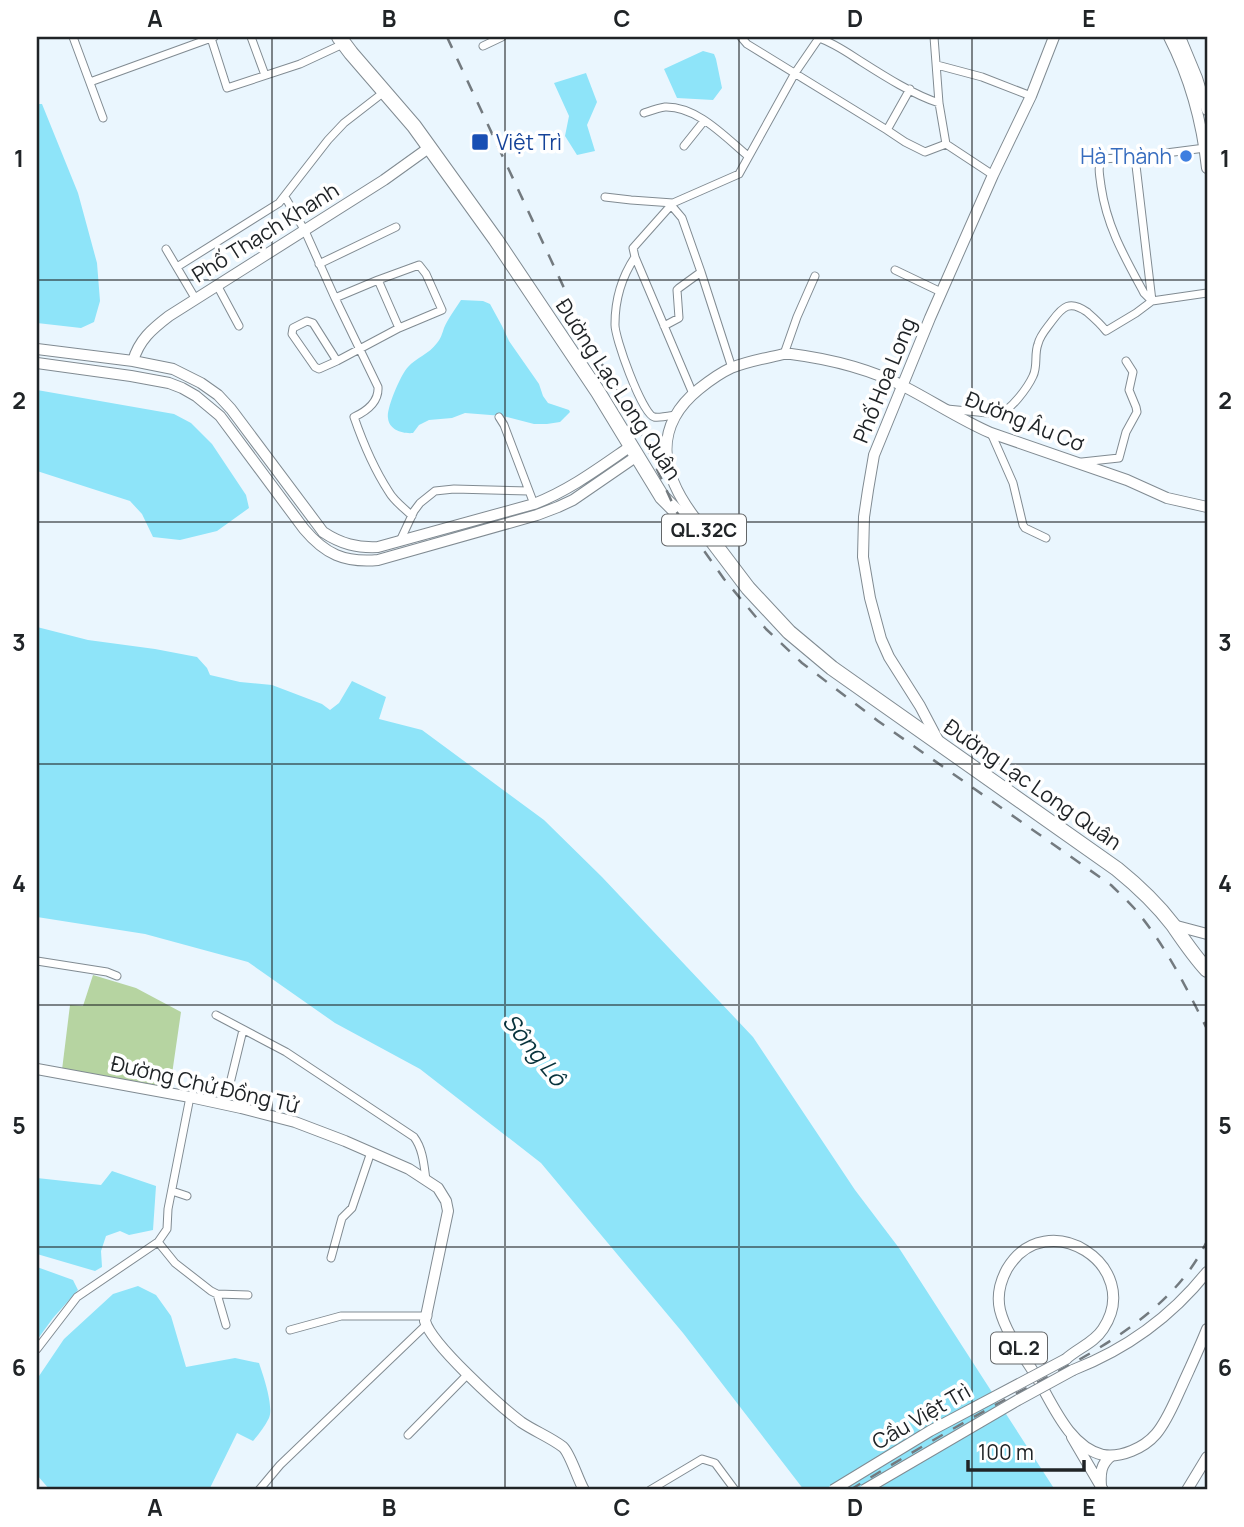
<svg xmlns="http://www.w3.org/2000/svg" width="1244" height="1527" font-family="Manrope,sans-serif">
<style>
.green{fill:#b6d4a1}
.water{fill:#8ee4f9}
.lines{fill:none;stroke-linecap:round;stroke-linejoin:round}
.street-casing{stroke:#818b92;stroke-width:9}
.secondary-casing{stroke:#818b92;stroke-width:12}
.primary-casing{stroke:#818b92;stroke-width:12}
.highway-casing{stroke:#818b92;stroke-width:16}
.street{stroke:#fff;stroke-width:7}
.secondary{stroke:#fff;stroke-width:10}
.primary{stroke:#fff;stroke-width:10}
.highway{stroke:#fff;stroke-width:14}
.rail{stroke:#737a7f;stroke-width:2.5;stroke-dasharray:12 12;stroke-linecap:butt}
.primary-bridge-casing{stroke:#818b92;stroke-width:12;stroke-linecap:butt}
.primary-bridge{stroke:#fff;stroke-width:10}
.grid{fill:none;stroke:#202427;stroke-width:2;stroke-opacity:0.55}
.transit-dot{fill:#1a4fb4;stroke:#fff;stroke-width:2.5}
.shop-dot{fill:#3f7fe0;stroke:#fff;stroke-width:2.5}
.labels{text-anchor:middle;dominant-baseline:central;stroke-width:7;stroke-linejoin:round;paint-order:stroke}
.shield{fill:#fff;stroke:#636668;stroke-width:2}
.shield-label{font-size:19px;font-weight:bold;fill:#202427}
.transit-label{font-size:21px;fill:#164399;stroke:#fff;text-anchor:start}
.shop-label{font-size:21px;fill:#366cbe;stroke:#fff;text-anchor:end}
.street-label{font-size:21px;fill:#202427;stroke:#fff}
.water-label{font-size:23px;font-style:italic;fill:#08333c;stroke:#fff}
.neatline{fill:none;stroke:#202427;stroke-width:2.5}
.grid-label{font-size:23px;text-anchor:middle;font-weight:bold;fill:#202427}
</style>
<rect width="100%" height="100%" fill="#eaf6fe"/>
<path class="green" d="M 93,975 L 136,988 L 181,1012 L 170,1088 L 62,1070 L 70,1005 L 83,1006 Z"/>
<path class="water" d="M 703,51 L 714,54 L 716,59 L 722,88 L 713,100 L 677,98 L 664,69 Z
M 586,73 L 597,102 L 587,125 L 595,151 L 577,155 L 565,136 L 569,116 L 554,83 Z
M 37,104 L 42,104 L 78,193 L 97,263 L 100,301 L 94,322 L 81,328 L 37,323 Z
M 461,300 L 483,301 L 490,304 L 502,326 L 509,341 L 539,384 L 543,396 L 548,403 L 569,410 L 570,412 L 560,422 L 547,424 L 534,424 L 503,416 L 465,413 L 452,418 L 429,420 L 419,425 L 413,433 C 403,434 389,430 388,418 C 386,409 401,374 408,367 C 416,358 429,354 437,343 C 441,338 442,334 444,328 C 448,319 455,309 461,300 Z
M 37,390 L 174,414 L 191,423 L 212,444 L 246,495 L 249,508 L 217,531 L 180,540 L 153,537 L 142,514 L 130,501 L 37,471 Z
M 37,627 L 88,640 L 155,649 L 197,657 L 207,668 L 210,675 L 240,682 L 272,685 L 322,704 L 330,710 L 339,703 L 352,681 L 386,697 L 379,719 L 422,730 L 544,820 L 602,877 L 753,1037 L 855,1190 L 899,1248 L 1055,1490 L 804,1490 L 683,1333 L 541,1163 L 420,1069 L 335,1023 L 248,962 L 145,934 L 37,917 Z
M 112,1171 L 156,1186 L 153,1230 L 129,1235 L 120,1231 L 106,1236 L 101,1251 L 102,1267 L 95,1271 L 37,1254 L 37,1178 L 101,1185 Z
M 37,1267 L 73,1280 L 78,1290 L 53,1318 L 37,1340 Z
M 138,1286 L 156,1295 L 171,1316 L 186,1367 L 235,1358 L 259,1363 C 263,1375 274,1406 269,1418 C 265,1426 259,1434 253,1441 L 237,1433 L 209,1490 L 50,1490 L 37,1475 L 37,1379 L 64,1339 L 113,1294 Z"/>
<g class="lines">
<defs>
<path id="street" d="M 73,37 L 103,118
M 251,37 L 265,75
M 741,37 L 747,44 L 887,130 L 905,142 L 925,152 L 946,144
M 934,37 L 939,103 L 946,144 L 993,175
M 211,38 L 227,88 L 300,64 L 343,44
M 483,46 L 502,37
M 937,65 L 982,77 L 1031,96
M 90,82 L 214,37
M 644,113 C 650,111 658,108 665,107 C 697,106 725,137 748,156
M 887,130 L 910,89
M 684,146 L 704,121
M 1135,157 L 1102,159 C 1097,167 1100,176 1101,186 C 1107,227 1124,256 1144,293 L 1152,301 L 1207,293
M 285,197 L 305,231 L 335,298 L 378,387 C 379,402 367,411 354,417 C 363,443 374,469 389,492 C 394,501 404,508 412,516
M 605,197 L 631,200 L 673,203
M 671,205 L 682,218 L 701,272 L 732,368
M 166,249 L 195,298
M 635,257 C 621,278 615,299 615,324 C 614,336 642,414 654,417 C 659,418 669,416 675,415
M 319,264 L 396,227
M 177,267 L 279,203 L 328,140 L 344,123 L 384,92
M 895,270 L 941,292
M 217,285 L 239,326
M 335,298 L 378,280 L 399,328
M 664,326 L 679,318 L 677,290 L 679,288 L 701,272
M 784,354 L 797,317 L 815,276
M 337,361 L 313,323 L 307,321 L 293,328 L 292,334 L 315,367 L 319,369 L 337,361 L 399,328 L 442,310 L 426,274 L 419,265 L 378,280
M 693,394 L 635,257 L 633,248 L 673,203 L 739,174 L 795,73 L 819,38 C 834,43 848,53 862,62 C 884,76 914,95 939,103
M 947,409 L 998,414 C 1010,412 1028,387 1033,376 C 1038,366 1034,354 1038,344 C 1040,335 1047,328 1052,321 C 1063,306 1070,300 1087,312 C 1094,318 1100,323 1106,331 L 1136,313 L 1152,301 L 1135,157 L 1205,148
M 499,417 L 504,425 L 534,504
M 991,433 L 1013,483 L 1023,525 L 1025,528 L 1046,538
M 1082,462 L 1119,458 L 1126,432 L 1137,412 L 1136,407 L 1129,390 L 1133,372 L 1126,361
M 400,541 L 414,511 L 420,503 L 435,491 L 454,489 L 529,491
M 37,961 L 107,972 L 117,976
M 216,1015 L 286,1052 L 414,1137 C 423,1149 424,1165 426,1180
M 225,1104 L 243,1030
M 172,1191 L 187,1196
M 158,1242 L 175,1263 L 211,1291 L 217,1294 L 248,1295
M 331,1258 L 342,1218 L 352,1208 L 371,1152
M 217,1294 L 226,1325
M 290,1330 L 341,1316 L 428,1316
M 37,1349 L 77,1297 L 158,1242 L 167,1229 L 168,1209 L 190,1097
M 408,1435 L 468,1374
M 259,1490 L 280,1465 L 426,1325
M 650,1490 L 702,1459 L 715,1463 L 735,1490"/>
<path id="secondary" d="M 37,349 L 133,361 L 173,369 L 201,383 L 218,395 L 231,409 L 323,532 C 341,544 357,548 378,547 L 534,504 C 570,490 599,468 631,446
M 133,361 C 139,340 152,329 169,316 L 384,180 L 430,147
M 37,363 L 131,376 L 169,383 L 182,388 L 196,396 L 220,416 L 304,529 C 325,554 344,563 378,560 L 537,515 L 558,507 L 573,500 L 637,456
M 695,518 C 661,474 652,427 699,389 C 709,381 720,373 731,368 C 748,361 767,358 784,354 L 791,354 C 830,359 870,369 905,387 C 934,402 961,420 991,433 L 1127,480 L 1167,498 L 1207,507
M 939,742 L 920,706 L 889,657 L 881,639 L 870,598 L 863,557 L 864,517 L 868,490 L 874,455 L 930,318 L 993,175 L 1031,96 L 1054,37
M 37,1069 L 190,1097 L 241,1108 L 295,1122 L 345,1141 L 409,1169 L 438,1188 L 446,1201 L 448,1211 L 425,1321 C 431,1344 500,1406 521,1422 C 534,1431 550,1437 563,1447 C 570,1453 578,1480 584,1490
M 1072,1437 L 1103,1490
M 1101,1486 C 1100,1473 1101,1464 1111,1456
M 1187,1490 L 1207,1457"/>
<path id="primary" d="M 1169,37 C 1190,78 1202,122 1207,168
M 1180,37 L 1197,78 L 1207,110
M 1173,925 L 1207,934
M 1066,1359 C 1078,1348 1094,1343 1103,1329 C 1145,1266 1046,1203 1007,1269 C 1000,1282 997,1297 1000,1310 C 1006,1334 1024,1356 1036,1376 C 1052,1403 1069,1447 1103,1455 C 1121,1458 1144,1448 1156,1434 C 1167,1421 1174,1403 1181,1388 C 1190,1368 1199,1349 1207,1329
M 1073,1370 C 1127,1349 1171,1317 1207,1272"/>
<path id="highway" d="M 339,37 L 351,53 L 414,126 L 496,240 L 598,392 L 662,497 L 676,511 L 698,522 L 748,588 L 789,632 L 832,668 L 1117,869 C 1138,886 1157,904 1173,925 C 1184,941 1194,956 1207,970"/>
</defs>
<use href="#street" class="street-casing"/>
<use href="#secondary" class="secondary-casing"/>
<use href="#primary" class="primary-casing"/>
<use href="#highway" class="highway-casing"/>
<use href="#street" class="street"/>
<use href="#secondary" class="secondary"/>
<use href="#primary" class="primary"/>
<use href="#highway" class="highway"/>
<path class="rail" d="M 447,37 L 592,348 L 630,410 L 676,511 L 724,579 L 766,629 L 802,663 L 878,721 L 1111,885 C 1119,893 1127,900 1134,908 C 1165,944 1186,987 1207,1029
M 850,1490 C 899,1460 948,1431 999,1403 C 1073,1362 1168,1322 1207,1241"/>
<defs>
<path id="primary-bridge" d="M 833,1490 L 930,1431 L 1066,1359
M 864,1490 L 1018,1400 L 1073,1370"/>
</defs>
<use href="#primary-bridge" class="primary-bridge-casing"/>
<use href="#primary-bridge" class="primary-bridge"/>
</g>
<path class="grid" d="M 272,37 L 272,1490M 505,37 L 505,1490M 739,37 L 739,1490M 972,37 L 972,1490M 37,280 L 1207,280M 37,522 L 1207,522M 37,764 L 1207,764M 37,1005 L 1207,1005M 37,1247 L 1207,1247"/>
<rect class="transit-dot" x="471" y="133" width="18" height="18" rx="3.5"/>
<circle class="shop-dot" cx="1186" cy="156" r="7"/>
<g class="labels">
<g class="shield">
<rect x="662" y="514.5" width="84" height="31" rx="5"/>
<rect x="991" y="1332.5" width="56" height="31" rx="5"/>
</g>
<g class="shield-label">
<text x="704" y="530">QL.32C</text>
<text x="1019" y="1348">QL.2</text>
</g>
<g class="transit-label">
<text x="496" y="142">Việt Trì</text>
</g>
<g class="shop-label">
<text x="1172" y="156">Hà Thành</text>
</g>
<g class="street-label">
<text transform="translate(265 232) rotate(-32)">Phố Thạch Khanh</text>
<text transform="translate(884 380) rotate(-68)">Phố Hoa Long</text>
<text transform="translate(619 389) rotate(57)">Đường Lạc Long Quân</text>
<text transform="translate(1025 421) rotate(22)">Đường Âu Cơ</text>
<text transform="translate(1033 784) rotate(35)">Đường Lạc Long Quân</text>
<text transform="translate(205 1084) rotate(13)">Đường Chử Đồng Tử</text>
<text transform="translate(921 1416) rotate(-30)">Cầu Việt Trì</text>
</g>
<g class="water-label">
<text transform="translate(535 1049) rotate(51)">Sông Lô</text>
</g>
</g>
<rect width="1244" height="1527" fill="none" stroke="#ffffff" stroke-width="77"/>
<path d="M968 1460v10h116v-10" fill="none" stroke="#202427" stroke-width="3.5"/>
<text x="978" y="1460" font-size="21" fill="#202427" stroke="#ffffff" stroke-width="5" paint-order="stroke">100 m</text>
<rect x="38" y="38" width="1168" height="1450" class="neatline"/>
<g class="grid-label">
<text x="155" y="27">A</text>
<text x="389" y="27">B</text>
<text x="622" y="27">C</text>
<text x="855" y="27">D</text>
<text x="1089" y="27">E</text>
<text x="19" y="167">1</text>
<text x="1225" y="167">1</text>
<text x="19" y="409">2</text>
<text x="1225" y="409">2</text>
<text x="19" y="651">3</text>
<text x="1225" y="651">3</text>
<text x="19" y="892">4</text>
<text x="1225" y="892">4</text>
<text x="19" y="1134">5</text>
<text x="1225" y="1134">5</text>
<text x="19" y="1376">6</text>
<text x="1225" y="1376">6</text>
<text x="155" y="1516">A</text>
<text x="389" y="1516">B</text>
<text x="622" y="1516">C</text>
<text x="855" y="1516">D</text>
<text x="1089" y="1516">E</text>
</g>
</svg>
